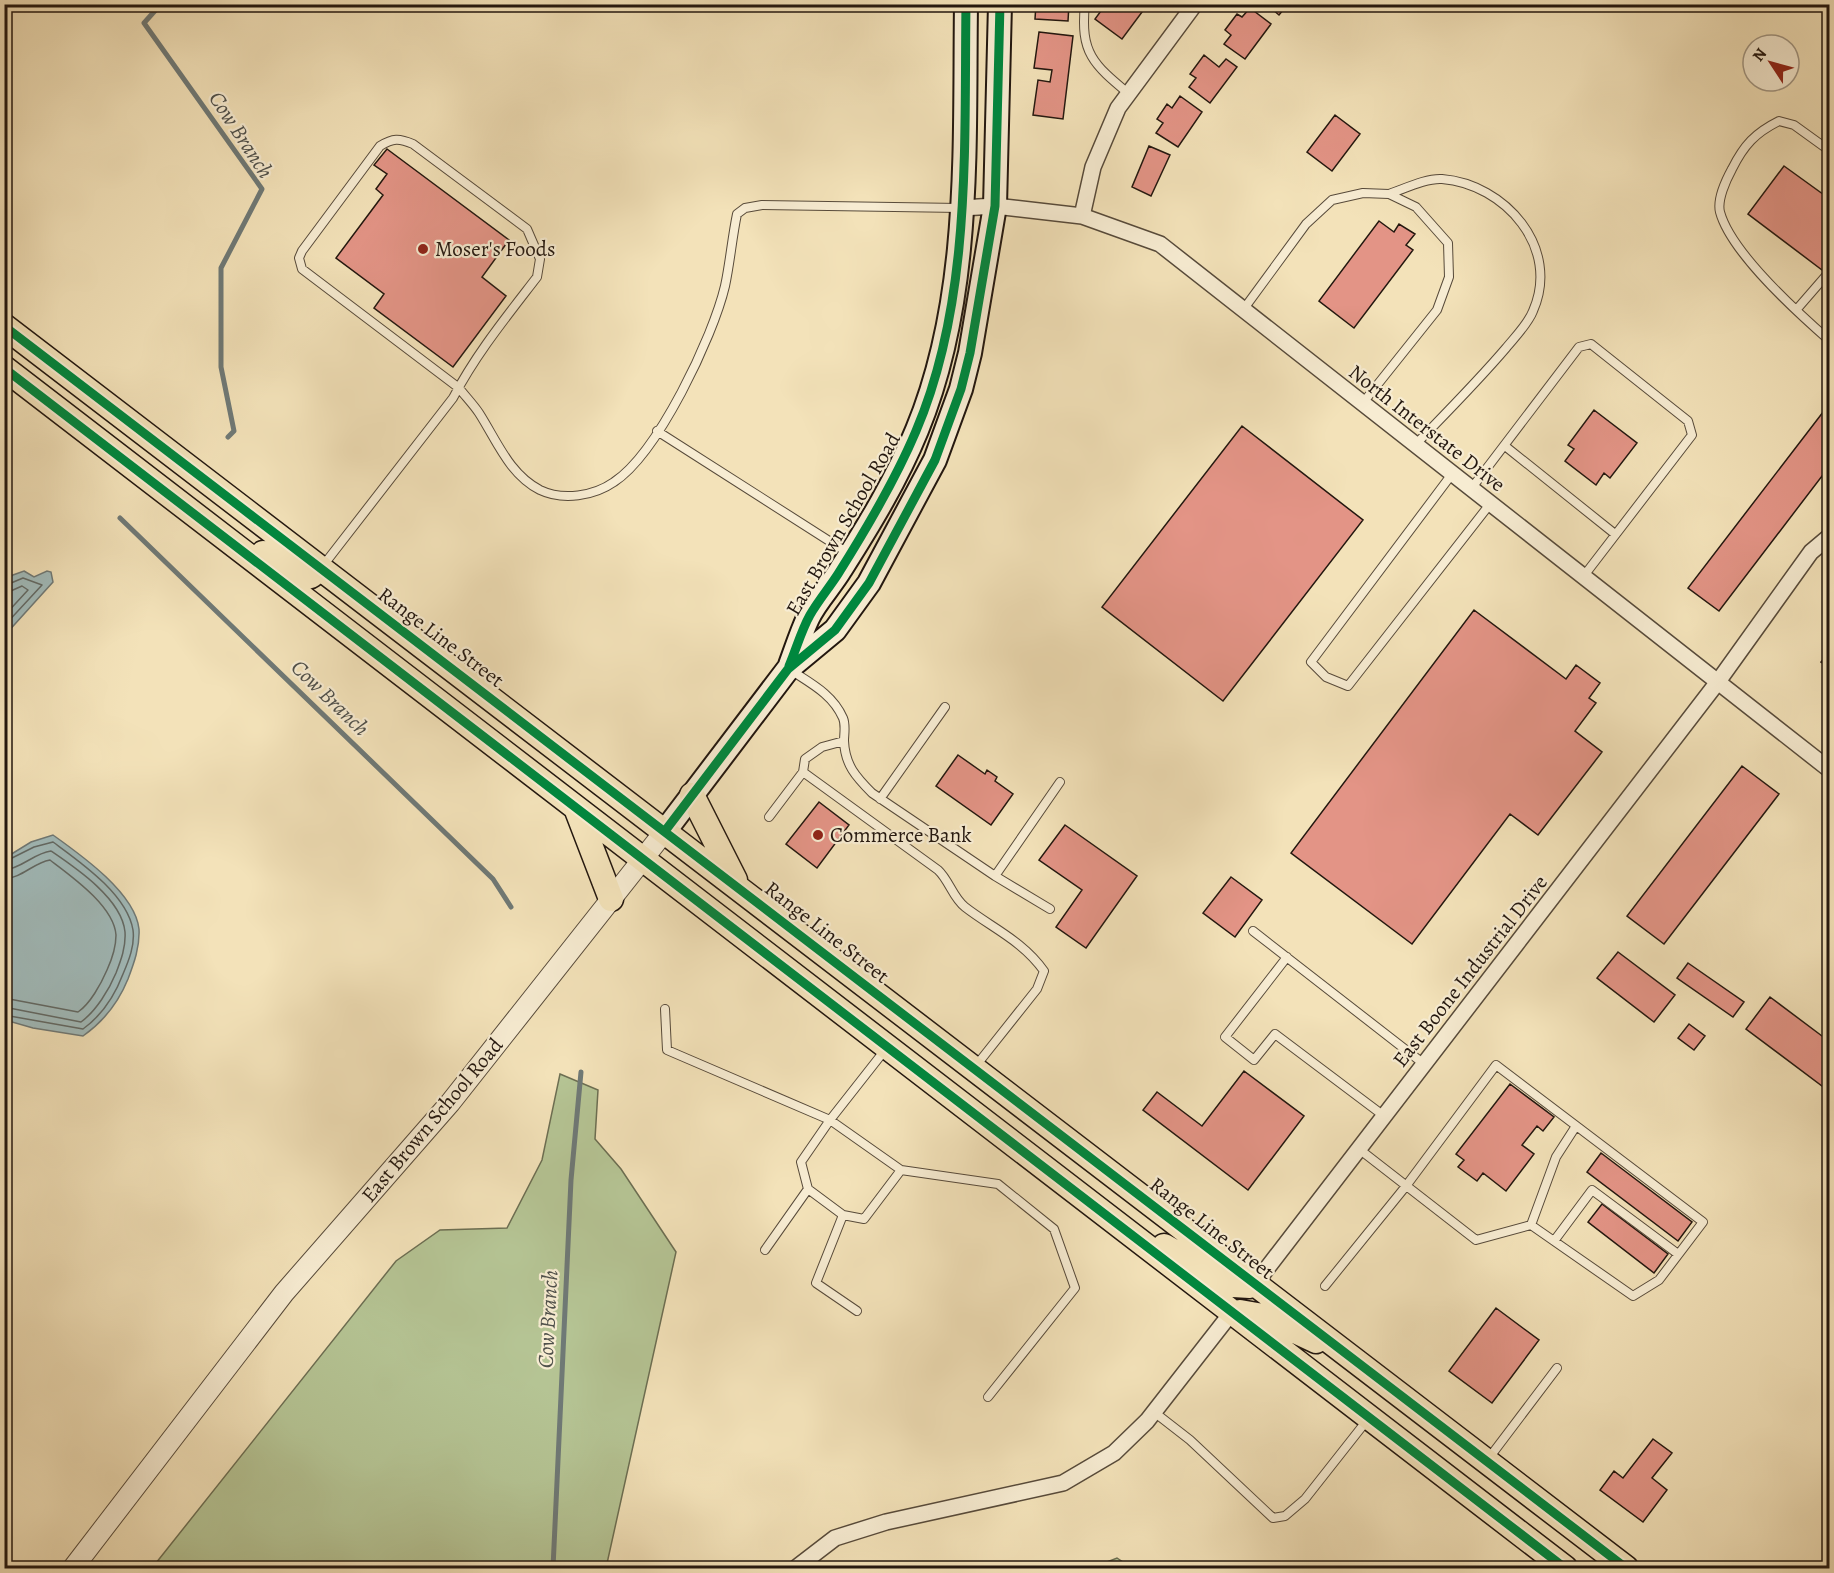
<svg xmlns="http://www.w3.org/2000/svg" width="1834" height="1573" font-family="Alegreya,serif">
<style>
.green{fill:#b5c494;stroke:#6c6e52;stroke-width:1.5}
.water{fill:#a1bbbb;stroke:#6f7976;stroke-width:1.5}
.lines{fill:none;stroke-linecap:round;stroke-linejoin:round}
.shore{stroke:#626965;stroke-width:1.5}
.stream{stroke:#6f7976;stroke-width:5}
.building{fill:#e39486;stroke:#23170f;stroke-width:1.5}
.service-casing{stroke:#574a3a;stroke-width:10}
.minor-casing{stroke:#574a3a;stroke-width:18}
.tertiary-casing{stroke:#574a3a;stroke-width:22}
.secondary-casing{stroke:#23170f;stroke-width:26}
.primary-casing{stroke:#23170f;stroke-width:27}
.service{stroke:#f7ecd2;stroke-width:8}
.minor{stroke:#f7ecd2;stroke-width:15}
.tertiary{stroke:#f7ecd2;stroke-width:20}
.secondary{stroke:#f7ecd2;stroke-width:22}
.primary{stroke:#f3e2b9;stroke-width:24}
.cycleway-casing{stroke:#f7ecd2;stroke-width:13}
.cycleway{stroke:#00873e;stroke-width:9}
.poi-dot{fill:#8f2418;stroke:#f7ecd2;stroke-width:2}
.labels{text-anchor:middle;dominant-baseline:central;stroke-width:4.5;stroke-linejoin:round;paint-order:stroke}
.poi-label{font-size:21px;fill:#23170f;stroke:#f7ecd2;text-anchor:start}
.street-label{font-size:21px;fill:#23170f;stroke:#f7ecd2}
.water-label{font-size:22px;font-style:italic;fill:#4f504b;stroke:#f7ecd2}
</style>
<rect width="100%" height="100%" fill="#f3e2b9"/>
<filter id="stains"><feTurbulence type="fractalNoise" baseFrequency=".00333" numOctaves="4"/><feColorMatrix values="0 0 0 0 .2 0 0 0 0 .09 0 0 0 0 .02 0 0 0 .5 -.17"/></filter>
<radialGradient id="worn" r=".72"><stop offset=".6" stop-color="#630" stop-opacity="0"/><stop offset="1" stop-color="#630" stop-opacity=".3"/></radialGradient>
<path class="green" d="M 560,1074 L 598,1090 L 595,1139 L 621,1169 L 676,1252 L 606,1568 L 152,1568 L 396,1261 L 440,1230 L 507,1228 L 542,1160 Z
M 1117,1558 L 1132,1568 L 1093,1568 L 1094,1567 Z"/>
<path class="water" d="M 24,571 L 34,577 L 47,571 L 51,572 L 53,582 L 5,635 L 5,582 L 13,575 Z
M 53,835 C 81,855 135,893 139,929 C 140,947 134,963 128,979 C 119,1001 103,1022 83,1036 L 33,1028 L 5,1020 L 5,858 L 31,842 Z"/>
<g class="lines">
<path class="shore" d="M 4,586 L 23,578 L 42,585 L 4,626
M 4,594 L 22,586 L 28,590 L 4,616
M 4,862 L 34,847 L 53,842 C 80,862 127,894 133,930 C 135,945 129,960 123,974 C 115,995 101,1016 83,1029 L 4,1015
M 4,870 C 21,869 34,853 51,851 C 76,868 122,899 125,932 C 126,947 121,960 116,973 C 109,990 96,1011 81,1022 L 4,1007
M 4,879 C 22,878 33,863 50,860 C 71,876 114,906 116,935 C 116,948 112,959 107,970 C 101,984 90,1004 78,1012 L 4,998"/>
<path class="stream" d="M 161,4 L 144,23 L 262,189 L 221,268 L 221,367 L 234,431 L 228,437
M 120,518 L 493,879 L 511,907
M 553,1568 L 571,1180 L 581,1072"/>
</g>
<path class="building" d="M 1036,4 L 1069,4 L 1068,21 L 1035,19 Z
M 1106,4 L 1148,4 L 1122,39 L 1095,19 Z
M 1266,4 L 1288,4 L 1279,15 Z
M 1250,8 L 1271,24 L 1245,59 L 1224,44 L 1231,35 L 1225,30 L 1237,14 L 1242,17 Z
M 1039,32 L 1073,36 L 1063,119 L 1033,115 L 1038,80 L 1050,82 L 1052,70 L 1034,68 Z
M 1204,55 L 1219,67 L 1226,59 L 1237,67 L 1210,103 L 1189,87 L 1196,78 L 1190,74 Z
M 1180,96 L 1202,112 L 1178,147 L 1156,133 L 1163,123 L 1157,119 L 1167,104 L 1172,108 Z
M 1335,115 L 1360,134 L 1332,171 L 1307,152 Z
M 1149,146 L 1170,155 L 1151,196 L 1132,187 Z
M 387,149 L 509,240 L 482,277 L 506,296 L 453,367 L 374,308 L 384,294 L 336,258 L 383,195 L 376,189 L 387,174 L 374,165 Z
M 1784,166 L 1827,197 L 1830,193 L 1830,259 L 1822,270 L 1748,214 Z
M 1379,221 L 1394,232 L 1399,224 L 1415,234 L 1406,245 L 1413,250 L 1354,328 L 1319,301 Z
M 1830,403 L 1830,482 L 1822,476 L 1719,611 L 1688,588 Z
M 1594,410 L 1637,443 L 1610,478 L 1604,473 L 1596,485 L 1565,461 L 1574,449 L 1568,445 Z
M 1242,426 L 1363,520 L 1223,701 L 1102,607 Z
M 1474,610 L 1566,679 L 1576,665 L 1600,683 L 1589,698 L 1596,703 L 1575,731 L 1602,752 L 1538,835 L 1510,814 L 1412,944 L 1291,853 Z
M 1830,651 L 1830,668 L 1821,662 Z
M 958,755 L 985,774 L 987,770 L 997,777 L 995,781 L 1013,794 L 991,825 L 936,786 Z
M 1742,766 L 1779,794 L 1664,944 L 1627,916 Z
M 819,802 L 849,825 L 817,868 L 786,844 Z
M 1065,825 L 1137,876 L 1086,948 L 1056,927 L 1082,890 L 1039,860 Z
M 1231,877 L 1262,900 L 1235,937 L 1203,913 Z
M 1618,952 L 1675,995 L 1654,1022 L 1597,978 Z
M 1688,963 L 1744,1002 L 1733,1017 L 1677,978 Z
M 1770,997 L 1830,1042 L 1830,1092 L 1746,1029 Z
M 1689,1024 L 1705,1036 L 1694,1050 L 1678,1038 Z
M 1244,1071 L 1304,1116 L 1248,1190 L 1143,1110 L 1157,1092 L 1202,1126 Z
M 1510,1084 L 1554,1117 L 1543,1131 L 1537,1126 L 1522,1145 L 1534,1154 L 1506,1191 L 1483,1173 L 1477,1181 L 1458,1167 L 1464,1160 L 1456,1154 Z
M 1601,1153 L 1692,1222 L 1678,1241 L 1587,1172 Z
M 1602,1204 L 1668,1254 L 1654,1273 L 1588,1222 Z
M 1496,1308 L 1539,1340 L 1492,1403 L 1449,1371 Z
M 1653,1439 L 1672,1453 L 1652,1478 L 1667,1490 L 1643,1522 L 1600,1490 L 1614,1471 L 1623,1478 Z"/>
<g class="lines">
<defs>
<path id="service" d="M 1085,4 C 1080,53 1093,64 1129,94
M 1830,151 L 1794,125 L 1779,121 C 1755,133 1744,145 1732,169 C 1726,180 1717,200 1720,212 C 1731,253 1798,313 1830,341
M 1389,194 C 1404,189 1426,178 1442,179 C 1505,184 1561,248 1533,311 C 1528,324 1515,337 1506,348 C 1477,382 1446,413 1415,445
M 1797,309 L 1830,271
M 1243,310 L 1306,224 L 1332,200 L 1363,193 L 1389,194 L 1416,207 L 1448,243 L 1449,277 L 1437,310 L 1362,404
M 657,431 L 848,553
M 1505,446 L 1615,534
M 1452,474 L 1311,662 L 1326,677 L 1348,686 L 1490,504
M 1471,489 L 1579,347 L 1591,344 L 1688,421 L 1692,435 L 1583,577
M 322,567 L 453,398 C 476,354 507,316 537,277 L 540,259 L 527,229 L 413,144 C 399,138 393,138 380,146 L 302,251 L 299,258 L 302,269 L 459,388 C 465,396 473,404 479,413 C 497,441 509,474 540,490 C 563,501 594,496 614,482 C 658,453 713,337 725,286 C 730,263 732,238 737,214 L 745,208 L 762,205 L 960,208
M 792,671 C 812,684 833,695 843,718 C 846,725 844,734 844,741 C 845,765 856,777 872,793 L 995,876 L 1050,909
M 844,741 L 822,747 L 805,759 L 803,772 L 938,870 C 949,880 953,898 965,907 C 992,928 1023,941 1044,971 L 1037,989 L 975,1067
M 880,799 L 945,707
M 769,817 L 803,772
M 995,876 L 1060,782
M 1253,931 L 1424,1064
M 1287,957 L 1225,1037 L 1254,1060 L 1275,1034 L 1384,1116
M 665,1009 L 667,1050 L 830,1120 L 885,1050
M 901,1170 L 864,1219 L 843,1215 L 808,1189 L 801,1162 L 830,1120 L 901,1170 L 998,1184 L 1054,1229 L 1075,1288 L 988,1397
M 843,1215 L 816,1283 L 857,1311
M 1531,1225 L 1556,1157 L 1576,1126
M 1554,1241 L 1592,1190 L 1678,1254
M 765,1250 L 808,1189
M 1325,1286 L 1406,1186 L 1496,1065 L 1703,1222 L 1659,1280 L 1633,1296 L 1531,1225 L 1476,1240 L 1359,1149
M 1154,1412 L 1190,1440 L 1273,1518 L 1285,1516 L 1305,1499 L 1368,1419
M 1489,1458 L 1557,1368"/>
<path id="minor" d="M 962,208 L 995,206 L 1082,216 L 1160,244 L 1830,770
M 1082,216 L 1093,167 L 1118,108 L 1195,4
M 1255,1284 L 1717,683 L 1811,552 L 1830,536
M 796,1568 L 835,1538 L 886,1522 L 1063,1483 L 1114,1453 L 1147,1421 L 1232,1312"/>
<path id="tertiary" d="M 73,1568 L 284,1293 L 450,1103 L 665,831"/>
<path id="secondary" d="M 790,665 C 796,649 801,633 808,618 C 816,601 831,586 841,569 C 869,525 897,479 917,430 C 972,297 964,146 966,4
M 665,831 L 788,669 L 835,630 L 869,583 L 935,460 L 961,389 L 970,353 L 995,206 L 1000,4"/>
<path id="primary" d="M 4,326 L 1626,1568
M 4,368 L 1565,1568
M 263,553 L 311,576 L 321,568
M 692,795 L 735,880
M 576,808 L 611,899
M 1164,1246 L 1233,1285 L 1250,1286
M 1240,1312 L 1263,1316 L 1316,1341"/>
</defs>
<use href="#service" class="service-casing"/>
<use href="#minor" class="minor-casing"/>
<use href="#tertiary" class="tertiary-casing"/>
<use href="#secondary" class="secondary-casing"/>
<use href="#primary" class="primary-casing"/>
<use href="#service" class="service"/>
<use href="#minor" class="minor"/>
<use href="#tertiary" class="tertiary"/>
<use href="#secondary" class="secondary"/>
<use href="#primary" class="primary"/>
<defs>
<path id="cycleway" d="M 4,326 L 1626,1568
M 4,368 L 1565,1568
M 789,666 C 796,650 801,631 810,615 C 818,601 829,588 838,574 C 867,528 895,481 916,431 C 972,300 964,144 966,4
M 665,831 L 788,669 L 835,630 L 869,583 L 935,460 L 961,389 L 970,353 L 995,206 L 1000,4"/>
</defs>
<use href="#cycleway" class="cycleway-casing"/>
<use href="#cycleway" class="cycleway"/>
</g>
<g class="poi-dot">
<circle cx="423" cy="249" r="6"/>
<circle cx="818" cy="835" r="6"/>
</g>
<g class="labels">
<g class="poi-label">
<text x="435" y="249">Moser's Foods</text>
<text x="830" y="835">Commerce Bank</text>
</g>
<g class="street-label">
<text transform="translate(1427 428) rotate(38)">North Interstate Drive</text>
<text transform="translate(843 524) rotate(-60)">East Brown School Road</text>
<text transform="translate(441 637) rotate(37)">Range Line Street</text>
<text transform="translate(827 932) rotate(38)">Range Line Street</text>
<text transform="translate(1470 971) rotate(-52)">East Boone Industrial Drive</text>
<text transform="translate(432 1120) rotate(-50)">East Brown School Road</text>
<text transform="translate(1212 1228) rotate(38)">Range Line Street</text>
</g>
<g class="water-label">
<text transform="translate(241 135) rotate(57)">Cow Branch</text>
<text transform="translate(330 698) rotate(44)">Cow Branch</text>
<text transform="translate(548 1319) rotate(-87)">Cow Branch</text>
</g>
</g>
<rect width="1834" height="1573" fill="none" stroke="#f3e2b9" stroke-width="24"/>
<rect x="6" y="6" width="1822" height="1561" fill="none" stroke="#23170f" stroke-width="3"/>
<rect x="12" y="12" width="1810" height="1549" fill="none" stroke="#23170f" stroke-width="1.5"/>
<g transform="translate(1771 63) rotate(306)"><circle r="28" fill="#f7ecd2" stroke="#a29784" stroke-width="1.5"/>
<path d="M0-4.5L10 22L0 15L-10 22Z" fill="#8f2418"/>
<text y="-9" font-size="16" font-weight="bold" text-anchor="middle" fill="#23170f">N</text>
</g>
<rect width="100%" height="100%" filter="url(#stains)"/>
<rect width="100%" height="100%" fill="url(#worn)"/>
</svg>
